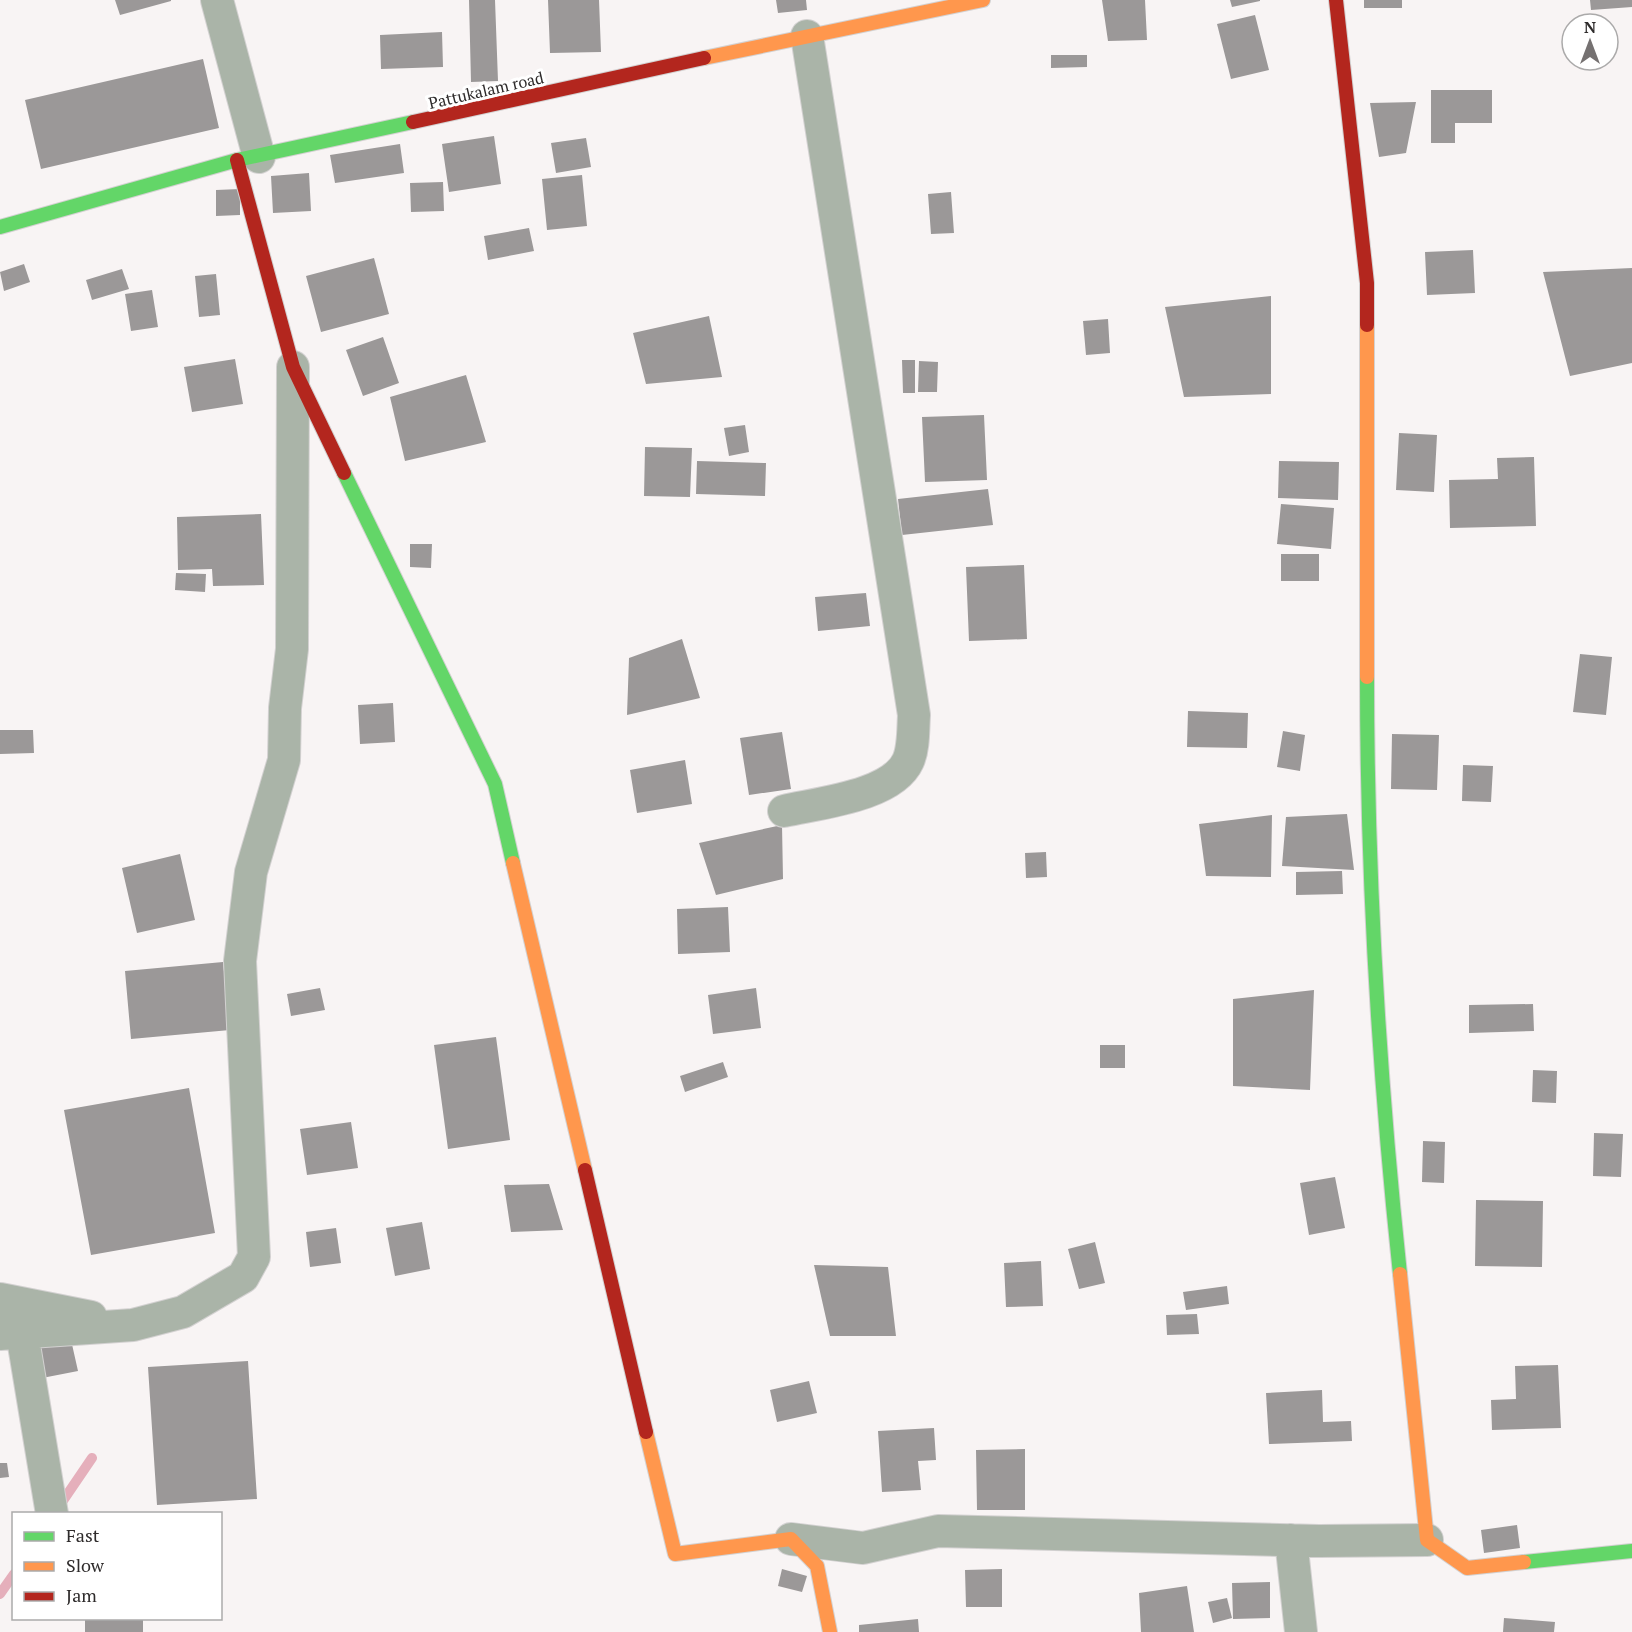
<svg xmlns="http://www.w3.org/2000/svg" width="1632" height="1632" font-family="'PT Serif',serif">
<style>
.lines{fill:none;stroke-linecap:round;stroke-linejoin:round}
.stream{stroke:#e5afbb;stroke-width:10}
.building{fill:#9b9898}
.street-casing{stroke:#d3d1d1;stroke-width:34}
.fast-casing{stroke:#d3d1d1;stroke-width:16}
.slow-casing{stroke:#d3d1d1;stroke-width:16}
.jam-casing{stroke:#d3d1d1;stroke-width:16}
.street{stroke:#aab4a8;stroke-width:32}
.fast{stroke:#63d668;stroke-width:14}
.slow{stroke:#ff974d;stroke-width:14}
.jam{stroke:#b3261e;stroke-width:14}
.labels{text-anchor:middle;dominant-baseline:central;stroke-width:6;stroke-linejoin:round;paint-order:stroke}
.street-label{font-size:16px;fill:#2e2b2b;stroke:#fff}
</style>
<rect width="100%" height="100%" fill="#f8f4f4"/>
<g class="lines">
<path class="stream" d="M 58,1508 L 92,1458
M 0,1594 L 14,1574"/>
</g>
<path class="building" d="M 115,0 L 171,0 L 171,1 L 120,15 Z
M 469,0 L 495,0 L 498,81 L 471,82 Z
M 548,0 L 599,0 L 601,52 L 550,53 Z
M 776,0 L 806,0 L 807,10 L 778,13 Z
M 1102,0 L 1145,0 L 1147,40 L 1108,41 Z
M 1230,0 L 1260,0 L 1260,1 L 1232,7 Z
M 1364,0 L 1402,0 L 1402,8 L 1364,8 Z
M 1590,0 L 1632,0 L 1632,7 L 1591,10 Z
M 1255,15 L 1269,70 L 1231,79 L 1217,24 Z
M 442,32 L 443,67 L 381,69 L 380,35 Z
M 1051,55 L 1087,55 L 1087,67 L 1051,68 Z
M 203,59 L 219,128 L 41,169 L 25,100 Z
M 1431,90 L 1492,90 L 1492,123 L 1455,123 L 1455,143 L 1431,143 Z
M 1416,102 L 1406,153 L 1379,157 L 1370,103 Z
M 494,136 L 501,184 L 449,192 L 442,144 Z
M 586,138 L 591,167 L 556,173 L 551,143 Z
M 400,144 L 404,173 L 335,183 L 330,155 Z
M 309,173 L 311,211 L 273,213 L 271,176 Z
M 582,175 L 587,226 L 547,230 L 542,179 Z
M 443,182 L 444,211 L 411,212 L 410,183 Z
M 240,189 L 240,215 L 216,216 L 216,190 Z
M 951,192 L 954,233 L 931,234 L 928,194 Z
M 529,228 L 534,251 L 488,260 L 484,236 Z
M 1473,250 L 1475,293 L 1427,295 L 1425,252 Z
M 374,258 L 389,314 L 321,332 L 306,276 Z
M 24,264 L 30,282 L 4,291 L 0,272 Z
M 1632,268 L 1632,363 L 1570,376 L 1543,272 Z
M 122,269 L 129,289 L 92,300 L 86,280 Z
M 216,274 L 220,315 L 199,317 L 195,276 Z
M 152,290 L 158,327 L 131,331 L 125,294 Z
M 1271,296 L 1271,394 L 1184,397 L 1165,307 Z
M 709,316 L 722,377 L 646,384 L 633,333 Z
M 1108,319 L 1110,353 L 1086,355 L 1083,321 Z
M 383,337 L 399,383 L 363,396 L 346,350 Z
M 235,359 L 243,404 L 192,412 L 184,367 Z
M 902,360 L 915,360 L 915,393 L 903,393 Z
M 919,361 L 938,362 L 937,392 L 918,392 Z
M 466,375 L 486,442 L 405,461 L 390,397 Z
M 984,415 L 987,480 L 925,482 L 922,417 Z
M 745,425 L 749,452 L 729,456 L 724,428 Z
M 1399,433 L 1437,435 L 1434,492 L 1396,490 Z
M 645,447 L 692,448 L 690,497 L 644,496 Z
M 1534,457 L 1536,526 L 1450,528 L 1449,480 L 1498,479 L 1497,458 Z
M 697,461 L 766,463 L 765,496 L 696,494 Z
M 1279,461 L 1339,462 L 1338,500 L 1278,498 Z
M 988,489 L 993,525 L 902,535 L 898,499 Z
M 1281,504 L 1334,508 L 1331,549 L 1277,544 Z
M 261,514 L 264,585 L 213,586 L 212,569 L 178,570 L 177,517 Z
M 410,544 L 432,544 L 431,568 L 410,567 Z
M 1281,554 L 1319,554 L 1319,581 L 1281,581 Z
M 1024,565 L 1027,639 L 969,641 L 966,567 Z
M 176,573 L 206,574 L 205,592 L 175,590 Z
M 866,593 L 870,626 L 818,631 L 815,597 Z
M 682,639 L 700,698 L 627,715 L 629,658 Z
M 1580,654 L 1612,657 L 1606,715 L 1573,712 Z
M 393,703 L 395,742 L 360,744 L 358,705 Z
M 1188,711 L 1248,713 L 1247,748 L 1187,747 Z
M 0,730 L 33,730 L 34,753 L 0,754 Z
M 1283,731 L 1305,735 L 1300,771 L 1277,767 Z
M 782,732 L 791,789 L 749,795 L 740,738 Z
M 1392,734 L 1439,735 L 1437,790 L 1391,789 Z
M 685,760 L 692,804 L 637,813 L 630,770 Z
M 1463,765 L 1493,766 L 1491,802 L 1462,801 Z
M 1347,814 L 1354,870 L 1282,866 L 1286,817 Z
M 1272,815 L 1271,877 L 1206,876 L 1199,824 Z
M 782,825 L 783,879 L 716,895 L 699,843 Z
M 1046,852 L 1047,877 L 1026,878 L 1025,853 Z
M 180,854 L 195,920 L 137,933 L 122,868 Z
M 1342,871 L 1343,894 L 1296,895 L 1296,872 Z
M 728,907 L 730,952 L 678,954 L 677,909 Z
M 223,962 L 230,1030 L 131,1039 L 125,971 Z
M 320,988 L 325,1010 L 291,1016 L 287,994 Z
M 756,988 L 761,1028 L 713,1034 L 708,995 Z
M 1314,990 L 1310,1090 L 1233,1086 L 1233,999 Z
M 1533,1004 L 1534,1031 L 1469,1033 L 1469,1005 Z
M 496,1037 L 510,1140 L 448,1149 L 434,1045 Z
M 1100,1045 L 1125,1045 L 1125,1068 L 1100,1068 Z
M 723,1062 L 728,1077 L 685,1092 L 680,1076 Z
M 1533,1070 L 1557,1071 L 1556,1103 L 1532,1102 Z
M 189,1088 L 215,1233 L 91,1255 L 64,1110 Z
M 351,1122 L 358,1168 L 307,1175 L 300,1129 Z
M 1594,1133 L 1623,1134 L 1621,1177 L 1593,1176 Z
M 1423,1141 L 1445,1142 L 1444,1183 L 1422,1182 Z
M 1335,1177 L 1345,1228 L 1309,1235 L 1300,1183 Z
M 549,1184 L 563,1230 L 511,1232 L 504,1185 Z
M 1476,1200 L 1543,1201 L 1542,1267 L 1475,1266 Z
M 422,1222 L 430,1269 L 395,1276 L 386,1228 Z
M 336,1228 L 341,1263 L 310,1267 L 306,1232 Z
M 1095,1242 L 1105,1283 L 1079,1289 L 1068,1249 Z
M 1041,1261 L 1043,1306 L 1006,1307 L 1004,1263 Z
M 814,1265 L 888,1267 L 896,1336 L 830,1336 Z
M 1227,1286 L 1229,1304 L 1186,1310 L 1183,1292 Z
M 1197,1314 L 1199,1334 L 1167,1335 L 1166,1315 Z
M 69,1331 L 78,1371 L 37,1379 L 29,1339 Z
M 248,1361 L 257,1499 L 157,1505 L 148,1367 Z
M 1558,1365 L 1561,1428 L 1492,1430 L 1491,1400 L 1516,1399 L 1515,1366 Z
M 809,1381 L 817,1413 L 777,1422 L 770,1390 Z
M 1322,1390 L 1323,1422 L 1351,1421 L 1352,1441 L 1269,1444 L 1266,1393 Z
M 934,1428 L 936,1460 L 918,1461 L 921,1490 L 882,1492 L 878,1431 Z
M 1025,1449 L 1025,1510 L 977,1510 L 976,1450 Z
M 0,1463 L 7,1463 L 9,1477 L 0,1478 Z
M 1517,1525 L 1520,1548 L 1484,1553 L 1481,1530 Z
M 782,1569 L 807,1576 L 802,1592 L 778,1586 Z
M 1002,1569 L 1002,1607 L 966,1607 L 965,1570 Z
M 1270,1582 L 1270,1618 L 1233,1619 L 1232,1583 Z
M 1187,1586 L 1194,1632 L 1141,1632 L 1139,1593 Z
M 1227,1598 L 1232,1618 L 1213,1623 L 1208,1602 Z
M 85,1618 L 143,1618 L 143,1632 L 85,1632 Z
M 1504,1618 L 1555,1622 L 1554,1632 L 1503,1632 Z
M 918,1619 L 919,1632 L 859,1632 L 859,1625 Z"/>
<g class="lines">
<defs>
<path id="street" d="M 217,0 L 259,157
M 784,811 C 819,803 892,796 908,761 C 914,748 913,729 914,715 L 807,36
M 0,1299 L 91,1317
M 9,1301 L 22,1333 L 52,1514
M 0,1334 L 133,1325 L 183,1312 L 243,1277 L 254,1257 L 240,961 L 251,872 L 284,760 L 285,708 L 292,649 L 293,367
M 791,1539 L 863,1548 L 938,1531 L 1319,1541 L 1427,1540
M 1291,1540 L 1301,1632"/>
<path id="fast" d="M 0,227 L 237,160 L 413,122
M 344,473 L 495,784 L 513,863
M 1367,677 C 1367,876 1379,1076 1400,1274
M 1524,1562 L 1632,1551"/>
<path id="slow" d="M 704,58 L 983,0
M 1367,325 L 1367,677
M 513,863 L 585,1170
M 1400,1274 L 1427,1540 L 1467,1568 L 1524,1562
M 646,1432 L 675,1554 L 791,1539 L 817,1566 L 830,1632"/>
<path id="jam" d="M 1336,0 L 1367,283 L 1367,325
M 413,122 L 704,58
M 237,160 L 293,367 L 344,473
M 585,1170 L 646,1432"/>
</defs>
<use href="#street" class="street-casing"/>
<use href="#fast" class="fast-casing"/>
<use href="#slow" class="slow-casing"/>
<use href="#jam" class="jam-casing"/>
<use href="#street" class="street"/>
<use href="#fast" class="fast"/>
<use href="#slow" class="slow"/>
<use href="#jam" class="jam"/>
</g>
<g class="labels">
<g class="street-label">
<text transform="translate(486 90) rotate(-13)">Pattukalam road</text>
</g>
</g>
<rect x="12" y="1512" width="210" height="108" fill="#ffffff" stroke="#abaaaa" stroke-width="1.5"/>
<rect x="24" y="1532" width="30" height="9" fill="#63d668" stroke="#abaaaa" stroke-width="1.5"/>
<text x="66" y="1542" font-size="18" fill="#2e2b2b">Fast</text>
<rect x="24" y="1562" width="30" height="9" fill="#ff974d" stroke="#abaaaa" stroke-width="1.5"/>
<text x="66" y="1572" font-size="18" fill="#2e2b2b">Slow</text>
<rect x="24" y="1592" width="30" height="9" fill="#b3261e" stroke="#abaaaa" stroke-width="1.5"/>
<text x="66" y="1602" font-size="18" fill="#2e2b2b">Jam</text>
<g transform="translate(1590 42)"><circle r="28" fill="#ffffff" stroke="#abaaaa" stroke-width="1.5"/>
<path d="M0-4.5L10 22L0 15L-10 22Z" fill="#757171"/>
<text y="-9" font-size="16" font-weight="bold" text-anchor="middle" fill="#2e2b2b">N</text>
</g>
</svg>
